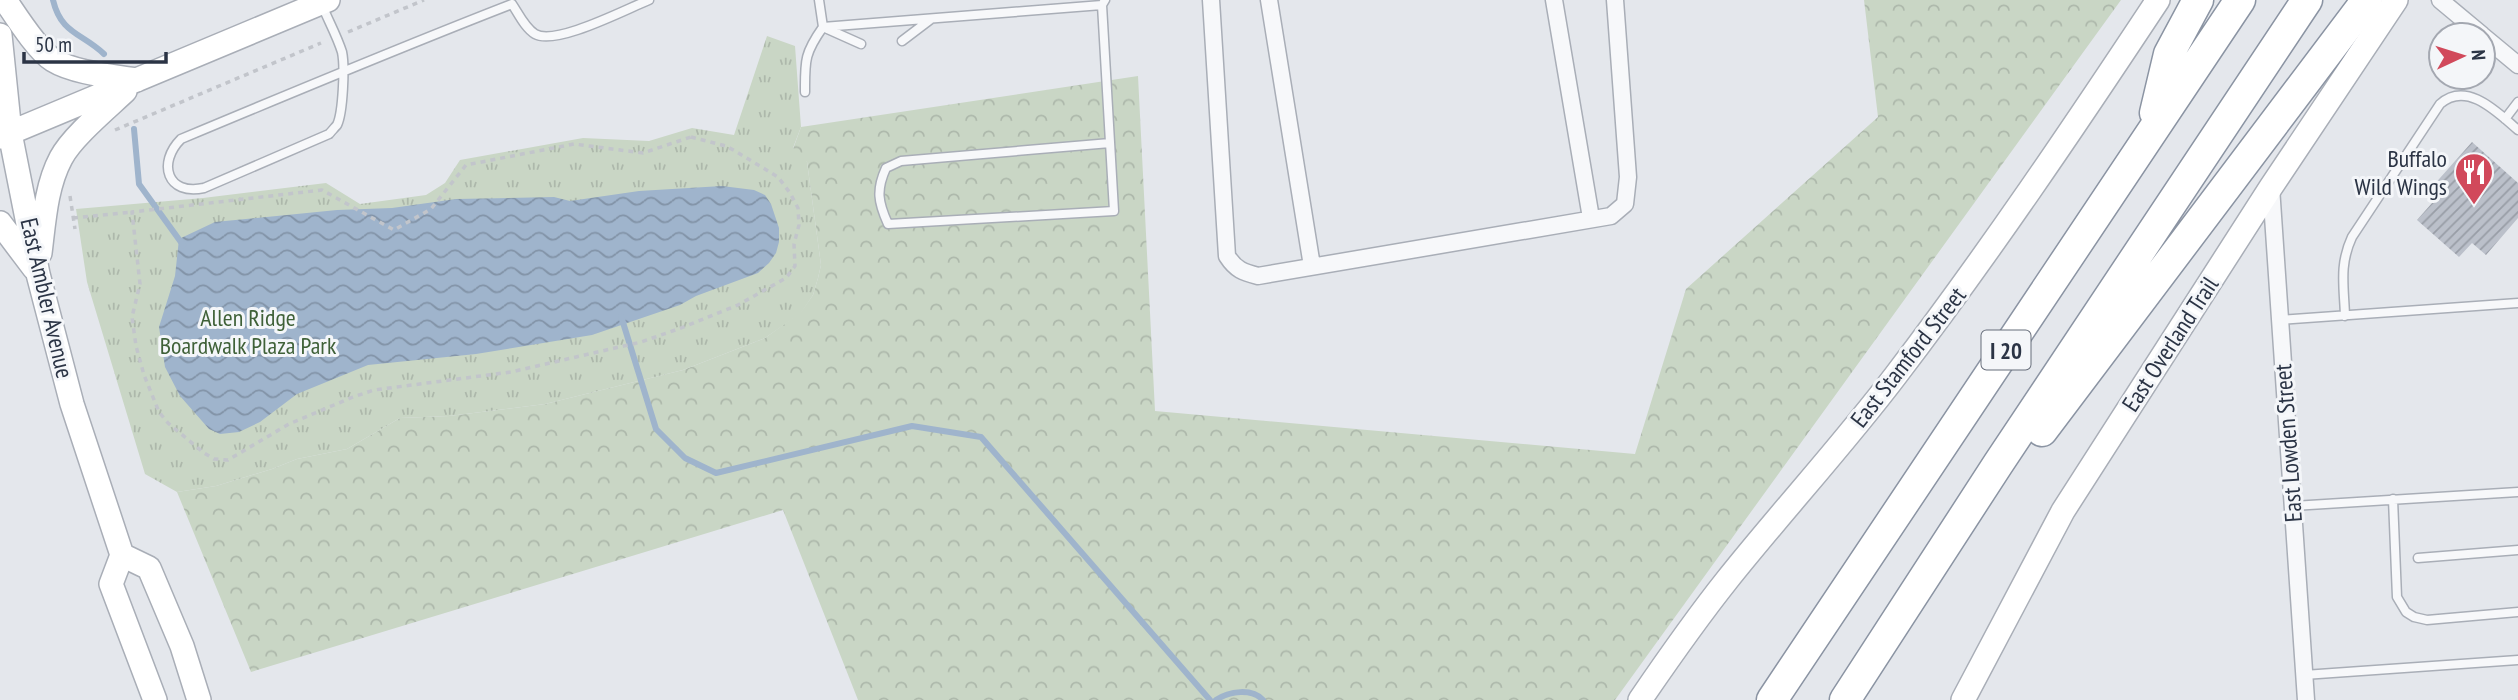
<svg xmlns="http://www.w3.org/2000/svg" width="2518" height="700" font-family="'PT Sans Narrow',sans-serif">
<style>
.forest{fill:url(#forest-crowns)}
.park{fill:url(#park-tufts)}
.water{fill:url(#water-waves)}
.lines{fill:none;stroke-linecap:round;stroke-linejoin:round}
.stream{stroke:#9fb4cc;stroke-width:6}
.building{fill:url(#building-hatch)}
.lane-casing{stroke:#a9aeb7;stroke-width:11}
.street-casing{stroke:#a9aeb7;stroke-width:19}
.secondary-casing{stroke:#a9aeb7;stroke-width:26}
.highway-casing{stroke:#8b94a3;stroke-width:33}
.path{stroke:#c2c5cb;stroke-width:3.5;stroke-dasharray:5 5;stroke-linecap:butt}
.lane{stroke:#f7f8fa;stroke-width:8}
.street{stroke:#f7f8fa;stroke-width:16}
.secondary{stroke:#fff;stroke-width:23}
.highway{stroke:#fff;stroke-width:30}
.labels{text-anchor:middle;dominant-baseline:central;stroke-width:6;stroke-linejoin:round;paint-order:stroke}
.shield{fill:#f4f6f9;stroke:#676e7b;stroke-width:2}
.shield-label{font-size:23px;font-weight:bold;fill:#2b3445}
.poi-label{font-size:24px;fill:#2b3445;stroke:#f4f6f9;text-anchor:end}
.street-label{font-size:24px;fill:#2b3445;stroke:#f4f6f9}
.park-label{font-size:24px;fill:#3f6138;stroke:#f4f6f9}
</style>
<defs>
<pattern id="forest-crowns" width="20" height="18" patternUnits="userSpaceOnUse" patternTransform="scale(1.75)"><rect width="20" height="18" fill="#c9d6c5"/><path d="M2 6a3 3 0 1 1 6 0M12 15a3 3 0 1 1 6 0" fill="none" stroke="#adb8ab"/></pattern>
<pattern id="park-tufts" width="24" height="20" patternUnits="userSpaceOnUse" patternTransform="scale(1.75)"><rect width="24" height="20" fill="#c9d6c5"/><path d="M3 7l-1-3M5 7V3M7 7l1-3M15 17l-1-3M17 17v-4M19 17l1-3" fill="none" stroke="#adb8ab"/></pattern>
<pattern id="water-waves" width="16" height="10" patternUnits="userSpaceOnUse" patternTransform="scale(1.75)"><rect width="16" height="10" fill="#9fb4cc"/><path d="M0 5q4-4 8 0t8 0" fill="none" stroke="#8293a7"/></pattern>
<pattern id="building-hatch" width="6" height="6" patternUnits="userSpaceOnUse" patternTransform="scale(1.75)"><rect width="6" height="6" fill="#bbc0ca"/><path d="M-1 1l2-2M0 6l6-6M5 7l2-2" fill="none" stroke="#989da6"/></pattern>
</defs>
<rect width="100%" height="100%" fill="#e4e7ec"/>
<path class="forest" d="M 1864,0 L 2121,0 L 1615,700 L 858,700 L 783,510 L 251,672 L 177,492 L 216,486 L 272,469 L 297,459 L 347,449 L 400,418 L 449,416 L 545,404 L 683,370 L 765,338 L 801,312 L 813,295 L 818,278 L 821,265 L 807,162 L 793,149 L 801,127 L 1138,76 L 1155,411 L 1635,454 L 1686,289 L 1878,117 Z"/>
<path class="park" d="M 767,36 L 795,46 L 801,127 L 793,148 L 803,154 L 807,162 L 821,265 L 818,278 L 813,295 L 801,313 L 765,338 L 683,370 L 545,404 L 449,416 L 400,418 L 347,449 L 297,459 L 272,469 L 216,486 L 177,492 L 145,474 L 87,282 L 76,209 L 203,198 L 326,183 L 360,204 L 426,195 L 445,183 L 460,160 L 583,138 L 649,141 L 692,128 L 734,135 Z"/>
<path class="water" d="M 722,186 L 754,190 L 765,195 L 771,204 L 779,228 L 779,242 L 776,253 L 769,263 L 758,273 L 696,296 L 680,305 L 592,335 L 476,354 L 368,365 L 297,394 L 260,422 L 239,432 L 220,434 L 209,429 L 180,396 L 165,367 L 159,327 L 175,276 L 179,239 L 215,222 L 337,210 L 392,208 L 456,199 L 554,197 L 570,201 L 639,191 Z"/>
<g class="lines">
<path class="stream" d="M 53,0 C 61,34 82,33 104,54
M 134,129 L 139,184 L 183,245
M 621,316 L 656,429 L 685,458 L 716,473 L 912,426 L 981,437 L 1210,700
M 1216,700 C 1229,691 1252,688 1263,700"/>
</g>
<path class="building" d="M 2472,142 L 2518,183 L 2518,218 L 2486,255 L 2472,243 L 2459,257 L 2417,220 L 2440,194 L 2432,187 Z"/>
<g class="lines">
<defs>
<path id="lane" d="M 819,0 L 823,27 L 1102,5
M 1105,0 L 1102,5 L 1114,211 L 888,224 C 878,202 876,190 886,168 L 901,161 L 1110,143
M 322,5 C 328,20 337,36 342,52 C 345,66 343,113 337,125 C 336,126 330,133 329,134 L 204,188 C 167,196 157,163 181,139 C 291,93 401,47 512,4 C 518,13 525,28 535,34 C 556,46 626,9 649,0
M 902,41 L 931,19
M 805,92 C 805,61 804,54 823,27 L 861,44
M 2505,119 L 2518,102
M 2345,316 C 2344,286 2339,265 2352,237 L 2440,104 C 2467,80 2498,113 2518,130
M 2280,320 L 2518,303
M 2393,499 L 2397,597 L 2406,612 L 2414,617 L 2427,620 L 2518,612
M 2293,506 L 2518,492
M 2418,558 L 2518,550
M 2304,675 L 2518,660"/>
<path id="street" d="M 1211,0 L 1227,256 C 1236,270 1243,272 1258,276 L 1611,216 L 1625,204 L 1628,177 L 1615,0
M 1269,0 L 1312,266
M 1554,0 L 1591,218
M 2440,0 L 2482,35
M 2483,36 L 2518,65
M 2271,187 L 2306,700"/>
<path id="secondary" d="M 5,0 C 16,16 37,50 53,60 C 74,73 112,76 137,80
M 0,35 L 10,133 L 38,274 L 72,404 L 122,555 L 111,584 L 155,700
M 0,137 L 328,0
M 0,223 L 34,268
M 40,253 C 44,221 46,186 61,158 C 72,137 107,108 125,91
M 122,555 L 149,568 L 182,646 L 199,700
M 1640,700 C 1668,659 1696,619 1727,580 C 1782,511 1843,445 1896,375 C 1989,253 2074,127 2158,0
M 1963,700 L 2063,511 L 2271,187 L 2396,0"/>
<path id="highway" d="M 2155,113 L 2169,54 L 2198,0
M 2042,431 L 2367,0
M 1772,700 L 2240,0
M 1845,700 L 1998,464 L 2307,0"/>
</defs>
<use href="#lane" class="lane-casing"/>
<use href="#street" class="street-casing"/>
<use href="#secondary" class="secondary-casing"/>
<use href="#highway" class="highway-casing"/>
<path class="path" d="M 348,32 L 424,0
M 115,130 L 321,43
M 691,137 L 726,146 L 735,151 L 778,177 L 790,193 L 798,208 L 799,225 L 794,244 L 795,266 L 786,278 L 738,305 L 681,328 L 641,342 L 511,372 L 374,390 L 353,397 L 289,424 L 228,460 L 214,459 L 204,453 L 168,423 L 159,412 L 144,375 L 136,346 L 132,317 L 140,284 L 132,212 L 322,190 L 394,230 L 431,209 L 466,165 L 574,144 L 643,153 Z
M 70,196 L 75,229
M 73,218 L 132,212"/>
<use href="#lane" class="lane"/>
<use href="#street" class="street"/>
<use href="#secondary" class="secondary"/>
<use href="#highway" class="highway"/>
</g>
<defs>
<symbol id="restaurant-pin" viewBox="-11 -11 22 30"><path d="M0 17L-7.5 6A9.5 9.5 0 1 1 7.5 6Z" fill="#d1495b" stroke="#f4f6f9"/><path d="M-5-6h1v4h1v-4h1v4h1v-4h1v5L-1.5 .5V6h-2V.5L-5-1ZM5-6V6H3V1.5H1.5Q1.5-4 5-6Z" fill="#fff"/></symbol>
</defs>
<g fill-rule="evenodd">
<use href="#restaurant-pin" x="2452" y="150" width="44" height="60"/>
</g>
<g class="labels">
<rect class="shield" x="1981.5" y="330.5" width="49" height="39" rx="5"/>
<g class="shield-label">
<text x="2006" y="350">I 20</text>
</g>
<g class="poi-label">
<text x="2447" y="158">Buffalo<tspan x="2447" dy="28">Wild Wings</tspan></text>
</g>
<g class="street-label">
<text transform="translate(47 298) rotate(77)">East Ambler Avenue</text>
<text transform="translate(2170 344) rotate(-57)">East Overland Trail</text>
<text transform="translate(1908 357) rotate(-52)">East Stamford Street</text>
<text transform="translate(2288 443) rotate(-94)">East Lowden Street</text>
</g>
<g class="park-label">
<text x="248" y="317">Allen Ridge<tspan x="248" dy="28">Boardwalk Plaza Park</tspan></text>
</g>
</g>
<g transform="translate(2462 56) rotate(86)"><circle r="33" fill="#f4f6f9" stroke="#a4a8b1" stroke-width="2"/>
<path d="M0-5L12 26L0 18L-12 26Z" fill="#d1495b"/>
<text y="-10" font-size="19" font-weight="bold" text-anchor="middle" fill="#2b3445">N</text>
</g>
<path d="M24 52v10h142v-10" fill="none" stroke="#2b3445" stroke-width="3.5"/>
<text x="35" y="52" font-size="21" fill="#2b3445" stroke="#f4f6f9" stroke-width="5" paint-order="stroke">50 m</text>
</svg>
